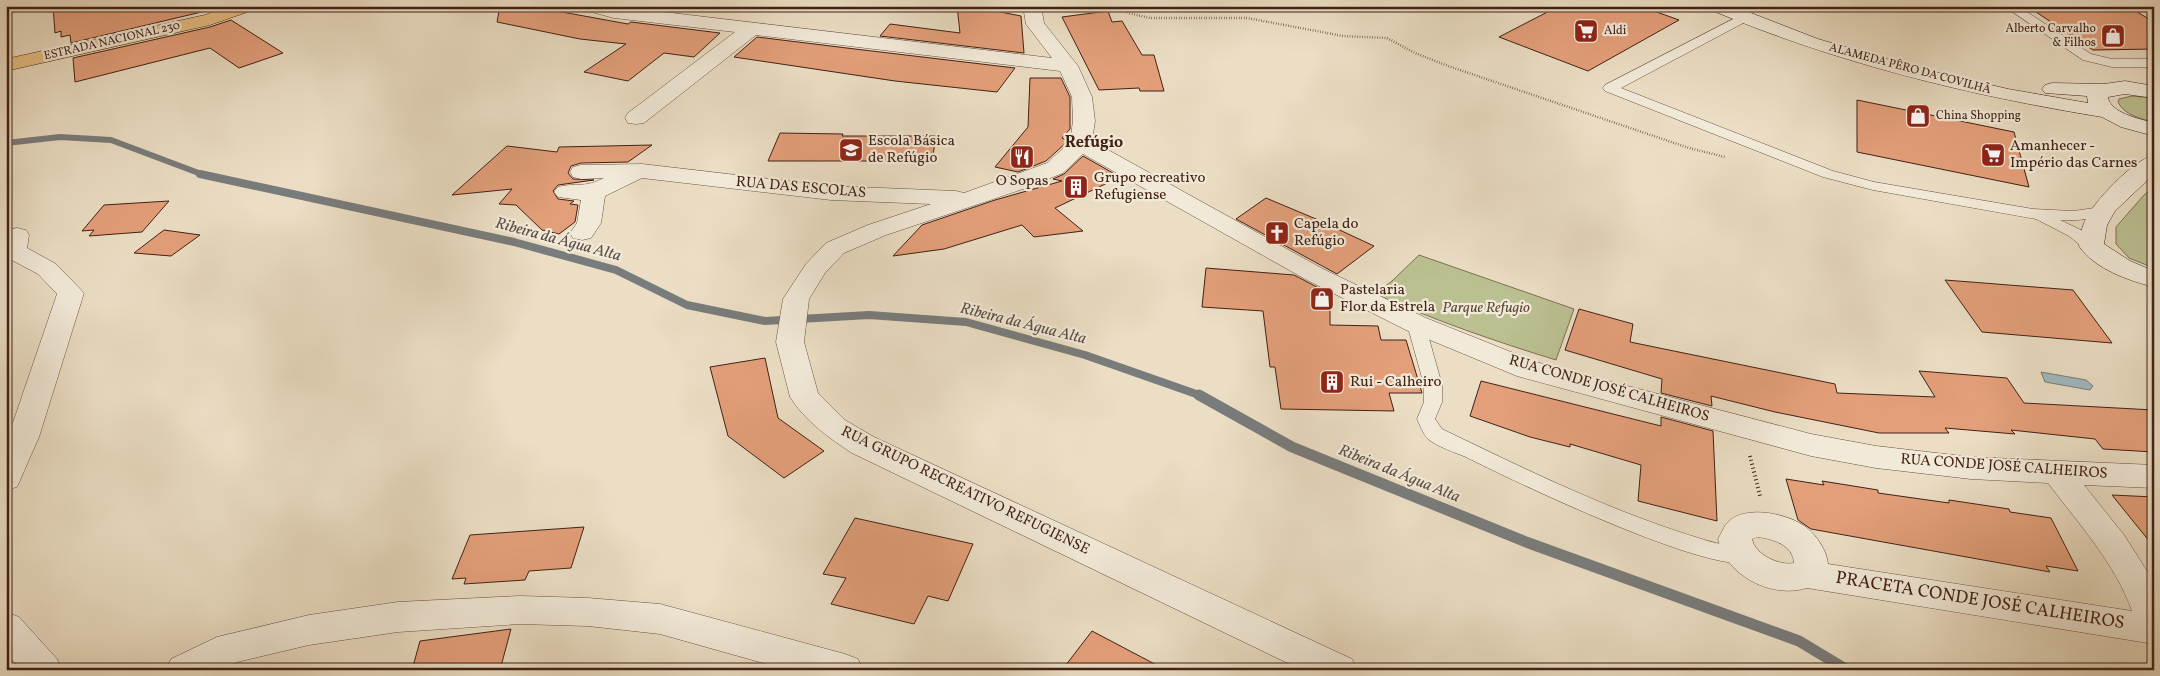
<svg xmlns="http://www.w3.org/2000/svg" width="2160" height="676" font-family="Vollkorn,serif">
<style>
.green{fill:#bbc091;stroke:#7e7053}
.water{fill:#9fb9c0;stroke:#797c7c}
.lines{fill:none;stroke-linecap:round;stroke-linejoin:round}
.stream-far2{stroke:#797c7c;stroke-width:6}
.stream-far1{stroke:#797c7c;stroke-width:8}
.stream{stroke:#797c7c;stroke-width:11}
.building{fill:#e39f7a;stroke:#412115}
.lane-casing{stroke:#6c5041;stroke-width:1}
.street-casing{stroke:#6c5041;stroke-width:1}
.secondary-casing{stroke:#412115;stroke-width:1}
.primary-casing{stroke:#412115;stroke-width:1}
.path-far1{stroke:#412115;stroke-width:2.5;stroke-dasharray:0.5 2;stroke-linecap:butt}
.path{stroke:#412115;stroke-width:4;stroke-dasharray:1 3;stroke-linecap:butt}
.lane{fill:#f2ead9;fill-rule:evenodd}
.street{fill:#f2ead9;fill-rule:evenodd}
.secondary{fill:#f2ead9;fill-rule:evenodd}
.primary{fill:#e6bf82;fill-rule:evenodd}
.labels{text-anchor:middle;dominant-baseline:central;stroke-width:4.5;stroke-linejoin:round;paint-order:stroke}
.far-poi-label{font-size:12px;fill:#412115;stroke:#f2ead9;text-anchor:start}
.far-street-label{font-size:12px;fill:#412115;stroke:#f2ead9}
.poi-label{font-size:15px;fill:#412115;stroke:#f2ead9;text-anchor:start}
.street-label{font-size:15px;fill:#412115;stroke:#f2ead9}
.park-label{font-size:15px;font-style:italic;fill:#604934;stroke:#f2ead9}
.neighbourhood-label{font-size:16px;font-weight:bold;fill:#412115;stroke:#f2ead9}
.water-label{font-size:16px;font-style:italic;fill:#5d4f48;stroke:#f2ead9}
.near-street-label{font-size:18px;fill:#412115;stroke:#f2ead9}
</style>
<rect width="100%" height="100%" fill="#ebdec4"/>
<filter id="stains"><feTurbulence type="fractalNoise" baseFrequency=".004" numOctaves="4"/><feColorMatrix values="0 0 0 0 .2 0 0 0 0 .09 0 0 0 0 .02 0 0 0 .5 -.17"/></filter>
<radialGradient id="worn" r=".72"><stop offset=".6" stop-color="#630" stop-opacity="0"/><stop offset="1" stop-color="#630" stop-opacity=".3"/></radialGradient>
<path class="green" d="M 2132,96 L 2154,98 L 2154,122 C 2141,119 2124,115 2118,102 L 2119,99 Z
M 2154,187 L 2154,268 L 2129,258 L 2116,244 L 2116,227 L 2144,195 Z
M 1419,255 L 1574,309 L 1556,360 C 1494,341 1434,320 1375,294 L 1392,281 Z"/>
<path class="water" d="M 2041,372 L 2086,380 L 2093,386 L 2090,390 L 2045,382 Z"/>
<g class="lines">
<path class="stream-far2" d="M 6,143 L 60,137 L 111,140 L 204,175"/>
<path class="stream-far1" d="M 200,174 L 514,242 L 616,270 L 687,305 L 765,321 L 869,315 L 966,322 L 1085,355 L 1202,396"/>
<path class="stream" d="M 1199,395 L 1292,447 L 1526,542 L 1799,641 L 1847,670"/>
</g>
<path class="building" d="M 53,6 L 210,6 L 214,9 L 71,43 L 70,35 L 61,37 L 61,31 L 55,33 Z
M 500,6 L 529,6 L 628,24 L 631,22 L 720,33 L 694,57 L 664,53 L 628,81 L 584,72 L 626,44 L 580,39 L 497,22 Z
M 957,6 L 970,6 L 1021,16 L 1024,53 L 880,36 L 890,24 L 960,33 Z
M 1559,6 L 1640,6 L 1679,20 L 1588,71 L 1499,37 Z
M 2027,6 L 2127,6 L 2154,22 L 2154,49 L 2093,50 Z
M 1108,11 L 1112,22 L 1122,21 L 1142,55 L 1154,55 L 1164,91 L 1140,91 L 1139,88 L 1099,90 L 1062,17 Z
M 231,20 L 283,53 L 239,68 L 210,48 L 75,82 L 73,58 L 210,27 Z
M 757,37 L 855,49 L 1015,68 L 997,92 L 895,81 L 734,57 Z
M 1030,78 L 1061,78 L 1070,97 L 1070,129 L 1062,138 L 1068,141 L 1046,161 L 1018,172 L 995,167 L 1028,127 Z
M 1857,100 L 2014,132 L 2029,187 L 1857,152 Z
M 780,133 L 843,134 L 842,136 L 936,136 L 932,161 L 768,161 Z
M 652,145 L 628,162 L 581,163 L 571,166 L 568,173 L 573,179 L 594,180 L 558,185 L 553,191 L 558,199 L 574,201 L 570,204 L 578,205 L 575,222 L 559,234 L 542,230 L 516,205 L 499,204 L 512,189 L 452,195 L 507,146 L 557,152 L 559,147 Z
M 1083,156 L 1120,177 L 1055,208 L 1083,231 L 1034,237 L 1022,225 L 944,249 L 893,256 L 922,225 L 995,200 L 1062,181 L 1053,179 L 1064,174 Z
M 1266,198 L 1316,219 L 1374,246 L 1337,274 L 1236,219 Z
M 169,201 L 142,232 L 89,236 L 94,230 L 82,231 L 104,205 Z
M 164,230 L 200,235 L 171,256 L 134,253 Z
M 1206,268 L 1294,275 L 1330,294 L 1330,325 L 1378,326 L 1381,340 L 1406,340 L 1422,393 L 1389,393 L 1394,411 L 1281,409 L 1275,367 L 1270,367 L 1263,311 L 1202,307 Z
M 1945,280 L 2073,290 L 2112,343 L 1982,332 Z
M 1579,309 L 1633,324 L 1630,342 L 1835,384 L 1837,393 L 1935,397 L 1919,371 L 2007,378 L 2024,403 L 2154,410 L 2154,452 L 2103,449 L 2095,439 L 2011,430 L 2015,434 L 1945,428 L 1949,433 L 1879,433 L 1775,412 L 1711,396 L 1712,406 L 1661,393 L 1662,379 L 1565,350 Z
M 765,358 L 778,418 L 824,451 L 784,478 L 728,436 L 710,367 Z
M 1481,381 L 1661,426 L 1661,417 L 1713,431 L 1717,521 L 1638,501 L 1641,465 L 1570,444 L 1570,447 L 1530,437 L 1470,416 Z
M 1786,479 L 1824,485 L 1822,481 L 1878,490 L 1878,493 L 1949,503 L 1949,500 L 2009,509 L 2010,512 L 2051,518 L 2078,571 L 2046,566 L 2050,572 L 1811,529 L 1798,520 Z
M 2112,495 L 2154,497 L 2154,547 Z
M 855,518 L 973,544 L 948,601 L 928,596 L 914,624 L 831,604 L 846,578 L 823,574 Z
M 584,527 L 571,568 L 529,571 L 525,580 L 464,584 L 466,578 L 452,579 L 470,535 Z
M 511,629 L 500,670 L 412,670 L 420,641 Z
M 1092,631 L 1166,670 L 1062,670 Z"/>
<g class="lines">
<defs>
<path id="lane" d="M 2004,6 L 2018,6 L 2091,54 L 2112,59 L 2154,59 L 2154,67 L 2112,67 L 2083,60 Z
M 2142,6 L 2154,6 L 2154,13 Z
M 1743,14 L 1749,18 L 1747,21 L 1621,88 L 1833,171 L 1874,182 L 2033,209 L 2073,211 L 2102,207 L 2107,209 L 2110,212 L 2107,215 C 2092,219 2076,221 2060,220 L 2081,230 L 2099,246 L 2097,249 L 2085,249 L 2069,236 L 2036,219 L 1873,190 L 1823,177 L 1605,91 L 1603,88 L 1605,85 Z
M 1416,319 L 1422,320 L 1425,324 L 1442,385 L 1442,402 L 1435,419 L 1442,429 C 1527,470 1614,513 1705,540 C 1719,545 1735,545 1750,550 L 1753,556 L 1750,562 C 1710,575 1511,480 1466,457 C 1456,453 1436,446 1428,439 C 1423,434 1420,425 1417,419 L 1424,402 L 1424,385 L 1407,324 L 1410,320 Z"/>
<path id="street" d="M 581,6 L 613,6 L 1052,58 L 1026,24 L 1023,6 L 1041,6 L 1044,23 L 1078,66 L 1092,97 L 1095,121 L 1092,141 L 1323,269 L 1426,318 L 1536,362 L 1811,434 L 1876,446 L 1971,457 L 2154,465 L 2154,488 L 2084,485 L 2124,535 L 2154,582 L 2154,644 L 1807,588 C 1772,599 1726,576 1718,539 C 1721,534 1724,526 1728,522 C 1746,504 1790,514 1807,528 C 1817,536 1827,551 1828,564 L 2132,611 C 2115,563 2078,523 2048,483 L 1971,479 L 1876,468 L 1811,456 L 1517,376 L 1406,330 L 1305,279 L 1083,154 L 1063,173 L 1023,189 L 886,235 L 844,253 L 825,273 L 809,299 L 804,342 L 818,393 L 845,420 L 874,437 L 1352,659 L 1357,670 L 1302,670 L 852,453 C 829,438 805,421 790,397 L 776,342 L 783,299 L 806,264 L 826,243 L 868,225 L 931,204 L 831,200 L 642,178 L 605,196 L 601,223 L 591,238 L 582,240 L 573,238 L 570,233 L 577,223 L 581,200 L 558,197 L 554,192 L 558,187 C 577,182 583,189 604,178 L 581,179 L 573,177 L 570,172 L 573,167 L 581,165 L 642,164 L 831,186 L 956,191 L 964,193 L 1047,163 L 1070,142 L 1073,121 L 1072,97 L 1060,71 L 756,35 L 644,123 L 636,124 L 628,123 L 625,118 L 628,113 L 735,32 L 614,18 L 584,10 ZM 1758,537 C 1773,539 1793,545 1794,563 C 1780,566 1755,555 1752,539 Z
M 17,228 L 26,230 L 29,235 L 27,248 L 56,264 L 84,293 L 39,437 L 17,487 L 6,490 L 6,443 L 57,294 L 38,274 L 6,257 L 6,233 L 8,230 Z
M 520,596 L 588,598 L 660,604 L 845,654 L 858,659 L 863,670 L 788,670 L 660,634 L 588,626 L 520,624 L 398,632 L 309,645 L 237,662 L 220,670 L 166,670 L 171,659 L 217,637 L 309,615 L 398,602 Z
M 6,612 L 19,617 L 57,659 L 62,670 L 21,670 L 6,652 Z"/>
<path id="secondary" d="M 1708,6 L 1733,6 L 1818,39 L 1914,67 L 2008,89 L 2088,103 L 2087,96 L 2045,93 L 2042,89 L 2045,85 L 2052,83 L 2104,84 L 2125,81 L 2154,86 L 2154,98 L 2125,94 L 2108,97 C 2110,113 2140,119 2154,123 L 2154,136 L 2121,127 L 2102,117 C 1967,95 1837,63 1711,10 Z
M 2154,155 L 2154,174 L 2115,211 L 2107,225 L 2104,244 L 2130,261 L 2154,271 L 2154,287 C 2127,280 2095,269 2079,246 C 2080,238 2081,230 2084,223 C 2092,203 2133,160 2154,155 Z"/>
<path id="primary" d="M 229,6 L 256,6 L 253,10 L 210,25 L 6,71 L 6,59 L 205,15 Z"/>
</defs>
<use href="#lane" class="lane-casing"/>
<use href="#street" class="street-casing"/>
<use href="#secondary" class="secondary-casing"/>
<use href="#primary" class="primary-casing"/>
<path class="path-far1" d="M 1122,7 L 1128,13 L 1150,18 L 1247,18 L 1343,36 L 1387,38 L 1415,53 L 1448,66 L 1689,148 L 1725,157"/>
<path class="path" d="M 1750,456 L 1760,496"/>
<use href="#lane" class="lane"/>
<use href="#street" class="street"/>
<use href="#secondary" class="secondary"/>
<use href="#primary" class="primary"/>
</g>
<defs>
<symbol id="supermarket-square" viewBox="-11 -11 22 22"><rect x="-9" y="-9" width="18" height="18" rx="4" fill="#8f2418" stroke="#f2ead9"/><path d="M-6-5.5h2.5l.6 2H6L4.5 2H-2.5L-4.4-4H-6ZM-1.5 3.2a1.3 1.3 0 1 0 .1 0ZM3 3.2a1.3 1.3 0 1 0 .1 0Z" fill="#fff"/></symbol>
<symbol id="shop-square" viewBox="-11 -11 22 22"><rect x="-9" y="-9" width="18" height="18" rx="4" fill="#8f2418" stroke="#f2ead9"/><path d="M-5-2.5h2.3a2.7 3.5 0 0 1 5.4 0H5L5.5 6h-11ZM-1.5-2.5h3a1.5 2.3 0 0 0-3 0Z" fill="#fff"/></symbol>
<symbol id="school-square" viewBox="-11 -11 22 22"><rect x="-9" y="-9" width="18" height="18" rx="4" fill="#8f2418" stroke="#f2ead9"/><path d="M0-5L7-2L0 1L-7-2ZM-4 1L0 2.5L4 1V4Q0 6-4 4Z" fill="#fff"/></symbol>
<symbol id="restaurant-square" viewBox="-11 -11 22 22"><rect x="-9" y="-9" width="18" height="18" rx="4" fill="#8f2418" stroke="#f2ead9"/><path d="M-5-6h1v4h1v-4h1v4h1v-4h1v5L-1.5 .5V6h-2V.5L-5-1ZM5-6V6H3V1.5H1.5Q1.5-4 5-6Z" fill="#fff"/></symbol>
<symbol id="building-square" viewBox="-11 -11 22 22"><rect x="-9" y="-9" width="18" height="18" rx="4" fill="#8f2418" stroke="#f2ead9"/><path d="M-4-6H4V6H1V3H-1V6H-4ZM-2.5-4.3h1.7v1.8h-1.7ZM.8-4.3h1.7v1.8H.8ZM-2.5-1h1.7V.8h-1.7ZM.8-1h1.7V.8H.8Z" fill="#fff"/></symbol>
<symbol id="church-square" viewBox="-11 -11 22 22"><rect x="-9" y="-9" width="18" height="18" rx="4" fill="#8f2418" stroke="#f2ead9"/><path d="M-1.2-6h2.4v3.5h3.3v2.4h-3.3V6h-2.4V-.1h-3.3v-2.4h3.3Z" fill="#fff"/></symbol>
</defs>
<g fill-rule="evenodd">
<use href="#supermarket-square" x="1572" y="17" width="28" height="28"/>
<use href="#shop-square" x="2099" y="22" width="28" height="28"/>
<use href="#shop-square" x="1904" y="102" width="28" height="28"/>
<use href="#school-square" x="837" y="136" width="28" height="28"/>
<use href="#supermarket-square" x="1979" y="141" width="28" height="28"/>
<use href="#restaurant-square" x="1008" y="143" width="28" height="28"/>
<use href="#building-square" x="1062" y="173" width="28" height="28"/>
<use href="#church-square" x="1263" y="219" width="28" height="28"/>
<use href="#shop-square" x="1308" y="285" width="28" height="28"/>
<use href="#building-square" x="1318" y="368" width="28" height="28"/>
</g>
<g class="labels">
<g class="far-poi-label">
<text x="2096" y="29" text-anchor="end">Alberto Carvalho<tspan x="2096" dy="14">&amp; Filhos</tspan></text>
<text x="1604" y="31">Aldi</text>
<text x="1936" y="116">China Shopping</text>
</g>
<g class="far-street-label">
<text transform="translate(112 41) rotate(-13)">ESTRADA NACIONAL 230</text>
<text transform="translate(1910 69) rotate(15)">ALAMEDA PÊRO DA COVILHÃ</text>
</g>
<g class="poi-label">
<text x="868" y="141">Escola Básica<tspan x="868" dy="17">de Refúgio</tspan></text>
<text x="2010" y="146">Amanhecer -<tspan x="2010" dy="17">Império das Carnes</tspan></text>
<text x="1094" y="178">Grupo recreativo<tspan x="1094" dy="17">Refugiense</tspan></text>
<text x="1022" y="181" text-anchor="middle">O Sopas</text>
<text x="1294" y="224">Capela do<tspan x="1294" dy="17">Refúgio</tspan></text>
<text x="1340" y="290">Pastelaria<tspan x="1340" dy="17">Flor da Estrela</tspan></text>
<text x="1350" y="382">Rui - Calheiro</text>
</g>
<g class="street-label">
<text transform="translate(801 188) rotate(5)">RUA DAS ESCOLAS</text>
<text transform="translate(1609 389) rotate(16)">RUA CONDE JOSÉ CALHEIROS</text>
<text transform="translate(2004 467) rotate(4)">RUA CONDE JOSÉ CALHEIROS</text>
<text transform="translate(965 491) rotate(26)">RUA GRUPO RECREATIVO REFUGIENSE</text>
</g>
<g class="park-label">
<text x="1486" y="308">Parque Refugio</text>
</g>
<g class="neighbourhood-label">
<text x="1094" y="143">Refúgio</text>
</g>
<g class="water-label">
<text transform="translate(558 240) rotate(15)">Ribeira da Água Alta</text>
<text transform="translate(1023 324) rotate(14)">Ribeira da Água Alta</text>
<text transform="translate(1399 474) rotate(22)">Ribeira da Água Alta</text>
</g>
<g class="near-street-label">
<text transform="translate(1980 601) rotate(9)">PRACETA CONDE JOSÉ CALHEIROS</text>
</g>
</g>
<rect width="2160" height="676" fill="none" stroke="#ebdec4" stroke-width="25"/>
<rect x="8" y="8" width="2145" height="661" fill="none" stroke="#412115" stroke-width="2.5"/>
<rect x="12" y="12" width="2135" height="651" fill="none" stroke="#412115"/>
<rect width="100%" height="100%" filter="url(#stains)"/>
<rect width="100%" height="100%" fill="url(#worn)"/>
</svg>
